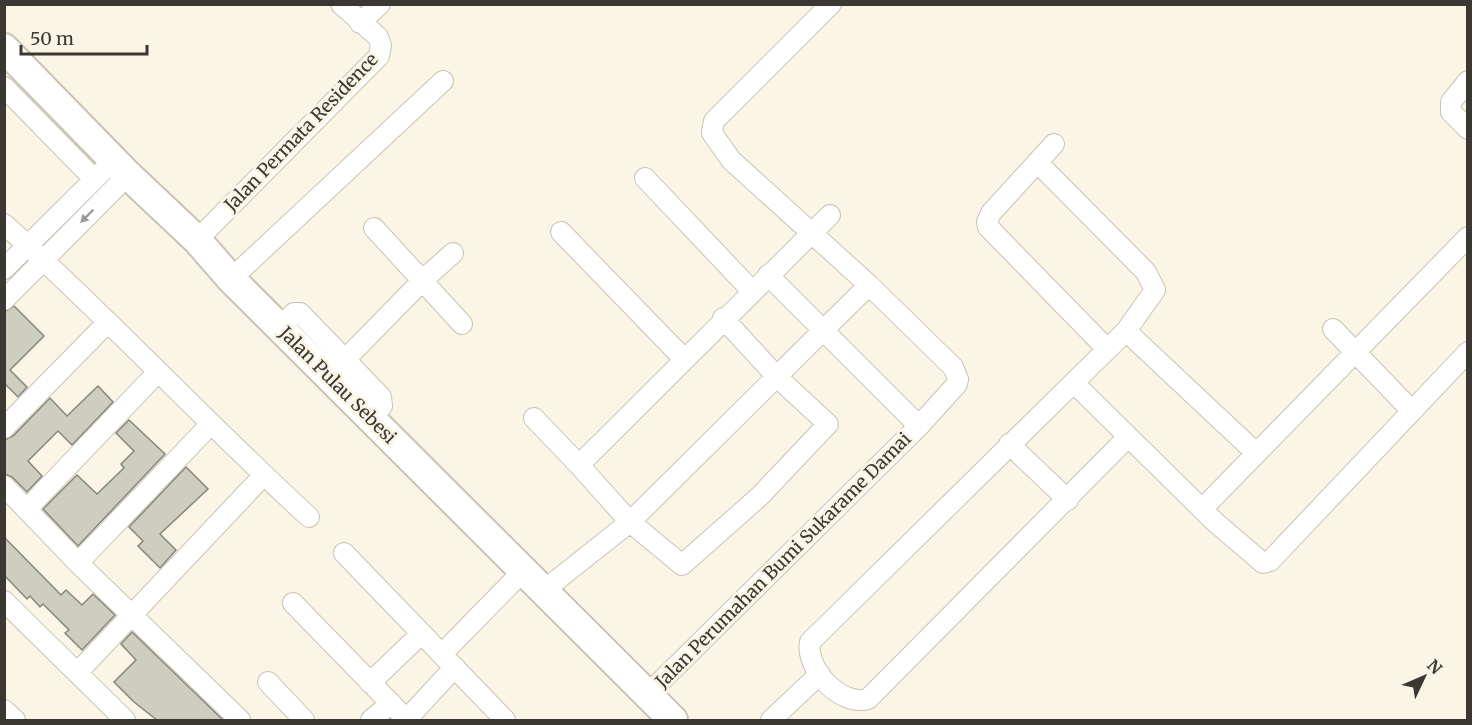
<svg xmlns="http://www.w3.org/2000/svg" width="1472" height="725" font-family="Merriweather,serif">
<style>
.building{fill:#cdcebf;stroke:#868779;stroke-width:1.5}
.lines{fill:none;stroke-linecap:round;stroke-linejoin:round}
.street-casing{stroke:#c9c3b5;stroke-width:22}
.secondary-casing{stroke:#c9c3b5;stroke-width:32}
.street{stroke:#fff;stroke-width:20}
.secondary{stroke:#fff;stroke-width:28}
.oneway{fill:#9d9c99}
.labels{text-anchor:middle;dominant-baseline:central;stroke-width:6;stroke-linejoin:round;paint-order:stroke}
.street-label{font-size:18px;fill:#3b3833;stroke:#fbf5e6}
</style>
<rect width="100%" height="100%" fill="#fbf5e6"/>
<path class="building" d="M 14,306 L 44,336 L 10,370 L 27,387 L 18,397 L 4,383 L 4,312 Z
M 98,386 L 113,402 L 72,445 L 58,431 L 28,461 L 42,476 L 27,492 L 12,477 L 4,474 L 4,440 L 13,436 L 50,398 L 67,416 Z
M 129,420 L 165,454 L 78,546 L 43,509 L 77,475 L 97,494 L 124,468 L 121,464 L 134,451 L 116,433 Z
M 186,467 L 208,489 L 160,534 L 176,550 L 160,568 L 138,546 L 143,541 L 129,527 Z
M 4,537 L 61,595 L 66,590 L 82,605 L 93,594 L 115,615 L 82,650 L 65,633 L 69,630 L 43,604 L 40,607 L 30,596 L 27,599 L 4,575 Z
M 132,632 L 223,720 L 157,720 L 134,702 L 114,682 L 136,660 L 121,644 Z"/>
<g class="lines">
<defs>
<path id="street" d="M 360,23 L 380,4
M 1468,81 L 1451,102 L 1451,112 L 1468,129
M 4,87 L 94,179
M 1054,144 L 991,213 L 987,222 L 988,227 L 1107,349
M 1037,162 L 1146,272 L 1155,290 L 1126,331 L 810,642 C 805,669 841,707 868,699 L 1127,438
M 645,178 L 752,291
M 4,224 C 109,318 205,422 309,517
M 374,228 L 462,324
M 561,232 L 684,359
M 197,240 L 379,56 L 381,45 L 378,37 L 341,4
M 4,269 L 114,160
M 768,275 L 919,426
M 231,279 L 443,81
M 4,300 L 128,175
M 723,318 L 778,378 L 828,424 L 760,496 L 682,565 L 630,522 L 579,465 L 830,215
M 280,327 L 294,313 L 300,313 L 381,397 L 382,406 L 371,418
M 1333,329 L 1412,411
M 1126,331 L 1256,453
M 329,376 L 422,281 L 453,253
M 1074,383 L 1215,522 L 1263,563 L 1270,561 L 1468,352
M 534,418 L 579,465
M 4,428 L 107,323
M 1009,444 L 1068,500
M 4,486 L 78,563 L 240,720
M 1203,508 L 1468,237
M 27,509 L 157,373
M 344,553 L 505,720
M 78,563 L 210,425
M 543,591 L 630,522 L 869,285
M 4,601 L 125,720
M 293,603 L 407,720
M 442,654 L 523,571
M 77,673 L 263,476
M 268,682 L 304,720
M 370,683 L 421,634
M 647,695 L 919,426 L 957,384 L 958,379 L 953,367 L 869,285 L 731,160 L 712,133 L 714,121 L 831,4
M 4,710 L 15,720
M 371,720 L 391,703
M 406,720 L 455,667
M 771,720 L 820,674"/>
<path id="secondary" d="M 4,48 L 128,175 L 197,240 L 231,279 L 673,720"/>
</defs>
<use href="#street" class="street-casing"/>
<use href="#secondary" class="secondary-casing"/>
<use href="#street" class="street"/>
<use href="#secondary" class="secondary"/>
</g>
<defs><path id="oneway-solid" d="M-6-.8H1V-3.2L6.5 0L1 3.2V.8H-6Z" transform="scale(1.5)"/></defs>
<use class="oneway" href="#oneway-solid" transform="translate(87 216) rotate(135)"/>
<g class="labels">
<g class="street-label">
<text transform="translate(301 132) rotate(-46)">Jalan Permata Residence</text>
<text transform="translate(338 385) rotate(45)">Jalan Pulau Sebesi</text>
<text transform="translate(783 560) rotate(-45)">Jalan Perumahan Bumi Sukarame Damai</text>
</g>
</g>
<rect width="1472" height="725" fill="none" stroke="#3b3833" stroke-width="12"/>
<g transform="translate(1424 677) rotate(46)" stroke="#fbf5e6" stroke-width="4.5" paint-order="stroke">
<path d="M0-4.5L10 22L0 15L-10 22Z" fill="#3b3833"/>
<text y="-9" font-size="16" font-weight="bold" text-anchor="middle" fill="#3b3833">N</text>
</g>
<path d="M21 45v9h126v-9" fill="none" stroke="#3b3833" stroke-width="3"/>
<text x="30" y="45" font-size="18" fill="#3b3833" stroke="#fbf5e6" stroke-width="4.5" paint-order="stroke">50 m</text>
</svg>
